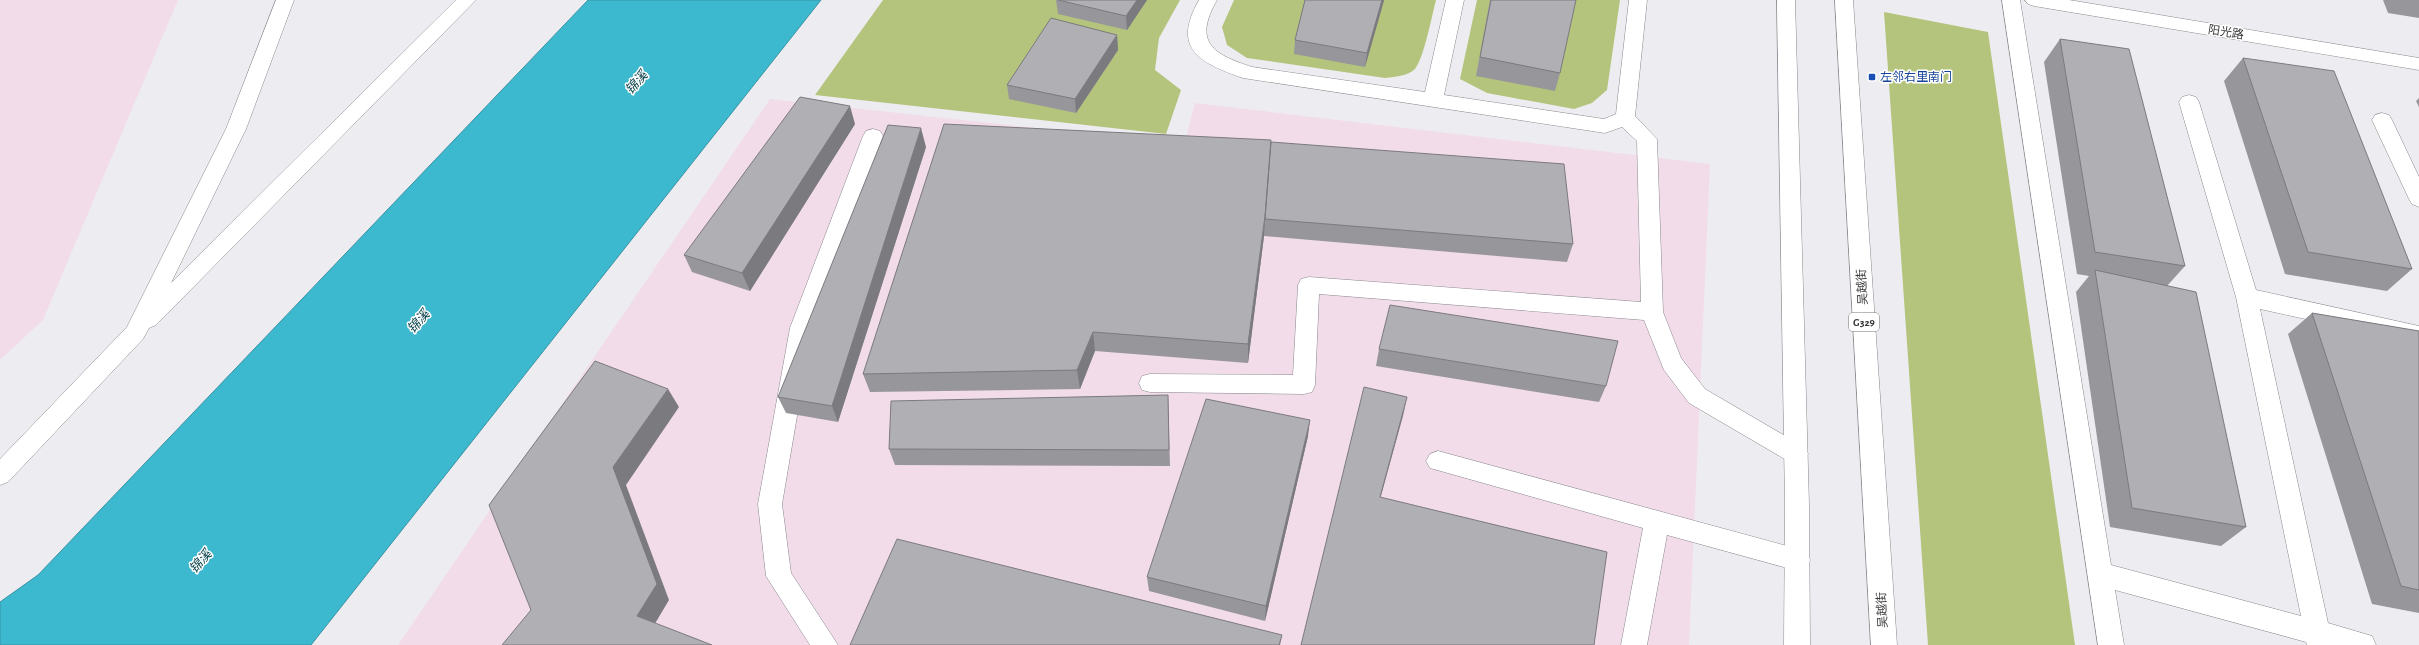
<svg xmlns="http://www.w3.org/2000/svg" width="2419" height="645" font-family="'Alegreya Sans','Noto Sans SC',sans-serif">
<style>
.industrial{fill:#f2dcea}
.green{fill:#b4c47d}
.water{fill:#3cb8cf;stroke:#3b92a3}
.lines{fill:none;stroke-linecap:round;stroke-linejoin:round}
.minor-casing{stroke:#88878c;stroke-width:1}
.highway-casing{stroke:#88878c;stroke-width:1}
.minor{fill:#fff;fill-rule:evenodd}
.highway{fill:#fff;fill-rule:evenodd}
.wall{fill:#97969b}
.shaded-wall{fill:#7b7a7e}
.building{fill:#b0afb4;stroke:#7b7a7e}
.transit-dot{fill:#1a4fb4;stroke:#fff;stroke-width:1.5}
.labels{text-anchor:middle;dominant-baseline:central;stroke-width:3;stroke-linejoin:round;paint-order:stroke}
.shield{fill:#fff;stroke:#757476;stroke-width:1}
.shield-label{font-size:11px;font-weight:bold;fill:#3a393b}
.street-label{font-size:12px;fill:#3a393b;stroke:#fff}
.transit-label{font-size:12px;fill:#164399;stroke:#fff;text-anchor:start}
.water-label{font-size:13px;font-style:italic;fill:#043d47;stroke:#fff}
</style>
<rect width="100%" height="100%" fill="#ededf1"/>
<path class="industrial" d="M 0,0 L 178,0 L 43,320 L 0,360 Z
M 770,99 L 1184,144 L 1195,103 L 1710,164 L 1689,645 L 398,645 Z"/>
<path class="green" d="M 883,0 L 1180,0 L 1159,38 L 1155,70 L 1181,90 L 1166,134 L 815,95 Z
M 1234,0 L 1436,0 C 1432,15 1424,58 1415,69 C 1408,76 1394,77 1385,78 L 1247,58 L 1227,45 L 1222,27 Z
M 1477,0 L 1620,0 L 1607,90 L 1592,103 L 1574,109 L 1487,93 L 1460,79 Z
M 1884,12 L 1988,32 L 2075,645 L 1928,645 Z"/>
<path class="water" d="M 588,0 L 821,0 L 311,645 L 0,645 L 0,602 L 38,575 Z"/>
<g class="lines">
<defs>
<path id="minor" d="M 276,0 L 294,0 L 246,129 L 171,283 L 456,0 L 476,0 L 156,325 L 149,328 L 143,339 L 8,482 L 0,485 L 0,459 L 127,327 L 226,129 Z
M 1199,0 L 1217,0 C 1193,42 1212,54 1252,67 L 1425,92 L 1446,0 L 1464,0 L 1444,95 L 1604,119 L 1616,114 L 1629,0 L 1647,0 L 1635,116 L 1657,139 L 1663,312 L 1681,358 L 1705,389 L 1804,447 L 1808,454 L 1804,461 L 1796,464 L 1788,461 L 1689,403 L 1664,370 L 1644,320 L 1319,294 L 1315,385 L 1312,392 L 1304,394 L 1150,392 L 1142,390 L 1139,383 L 1142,376 L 1150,374 L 1293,375 L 1298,285 L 1301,279 L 1309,277 L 1641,302 L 1637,141 L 1622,127 L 1605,133 L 1243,78 C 1200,63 1171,49 1199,0 Z
M 2002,0 L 2020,0 L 2111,565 L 2301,616 L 2236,297 L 2179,102 L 2182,97 L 2189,95 L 2196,97 L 2199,102 L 2256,290 L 2419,326 L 2419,344 L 2260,309 L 2328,623 L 2372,636 L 2376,645 L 2307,645 L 2306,642 L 2115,590 L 2124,645 L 2098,645 Z
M 2025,0 L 2069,0 L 2419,58 L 2419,70 L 2034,6 L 2028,4 Z
M 2382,113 L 2389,115 L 2392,120 L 2419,177 L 2419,207 L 2412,204 L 2409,199 L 2372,120 L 2375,115 Z
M 873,129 L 880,131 L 883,136 L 812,328 L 782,504 L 791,573 L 838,645 L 810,645 L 766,576 L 758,504 L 790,328 L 863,136 L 866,131 Z
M 1438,451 L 1798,549 L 1807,552 L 1810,560 L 1807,568 L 1798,571 L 1667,535 L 1647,645 L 1621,645 L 1643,528 L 1430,468 L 1426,461 L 1430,454 Z"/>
<path id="highway" d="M 1777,0 L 1795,0 L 1809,505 L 1810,645 L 1784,645 L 1785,505 Z
M 1835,0 L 1853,0 L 1897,645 L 1871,645 Z"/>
</defs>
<use href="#minor" class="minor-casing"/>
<use href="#highway" class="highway-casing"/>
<use href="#minor" class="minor"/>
<use href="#highway" class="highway"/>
</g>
<path class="wall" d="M 1056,0 L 1147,0 L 1127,30 L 1058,14 Z
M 1305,0 L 1384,0 L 1383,4 L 1365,67 L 1294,54 L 1295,40 Z
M 1490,0 L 1576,0 L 1560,73 L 1555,91 L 1476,76 Z
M 2383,0 L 2419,0 L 2419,18 L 2388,13 Z
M 1117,35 L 1118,50 L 1076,113 L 1009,99 L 1007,85 Z
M 2060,39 L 2185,266 L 2167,286 L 2246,527 L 2221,546 L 2110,527 L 2076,292 L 2089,276 L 2077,274 L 2044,62 Z
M 2243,58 L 2412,269 L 2387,291 L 2285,274 L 2224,81 Z
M 2419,98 L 2419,107 L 2416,101 Z
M 855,124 L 750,291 L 692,272 L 684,255 Z
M 1271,142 L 1573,244 L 1567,262 L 1264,236 L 1248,363 L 1095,351 L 1080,389 L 870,392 L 863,374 Z
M 926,147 L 838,422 L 786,413 L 778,397 Z
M 2312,313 L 2419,331 L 2419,613 L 2372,604 L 2288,334 Z
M 1379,349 L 1606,386 L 1599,402 L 1376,366 Z
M 1168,395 L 1170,466 L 895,465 L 889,449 Z
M 1308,436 L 1265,621 L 1149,591 L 1147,577 Z"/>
<path class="shaded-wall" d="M 1137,0 L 1147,0 L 1127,30 L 1126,16 Z
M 1382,0 L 1384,0 L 1383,4 L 1365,67 L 1367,53 Z
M 1117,35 L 1118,50 L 1076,113 L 1075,99 Z
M 850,106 L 855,124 L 750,291 L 742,273 Z
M 921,128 L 926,147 L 838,422 L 832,406 Z
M 1265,219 L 1264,236 L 1248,363 L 1248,344 Z
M 1093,332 L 1095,351 L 1080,389 L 1077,370 Z
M 668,389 L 679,407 L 626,485 L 669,600 L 650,632 L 637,616 L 613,467 Z
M 1407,397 L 1403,416 L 1376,514 L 1380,497 Z
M 1310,420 L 1308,436 L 1265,621 L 1266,606 Z
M 1282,635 L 1280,645 L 1279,645 Z"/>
<path class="building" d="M 1058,0 L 1137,0 L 1126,16 Z
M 1305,0 L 1382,0 L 1367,53 L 1295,40 Z
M 1491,0 L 1576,0 L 1560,73 L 1480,57 Z
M 1051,18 L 1117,35 L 1075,99 L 1007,85 Z
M 2060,39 L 2129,49 L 2185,266 L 2095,252 Z
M 2243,58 L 2334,71 L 2412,269 L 2308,252 Z
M 800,97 L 850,106 L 742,273 L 684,255 Z
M 944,124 L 1271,140 L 1265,216 L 1248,344 L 1093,332 L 1077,370 L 863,374 Z
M 888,125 L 921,128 L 832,406 L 778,397 Z
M 1271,142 L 1564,164 L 1573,244 L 1265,219 Z
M 2095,270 L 2196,292 L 2246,527 L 2132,508 Z
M 1390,305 L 1618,341 L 1606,386 L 1379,349 Z
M 2312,313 L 2419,331 L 2419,590 L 2401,586 Z
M 595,361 L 668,389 L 613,467 L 657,584 L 637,616 L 712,645 L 502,645 L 531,610 L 489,505 Z
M 1364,387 L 1407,397 L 1380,497 L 1607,552 L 1594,645 L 1301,645 Z
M 1168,395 L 1169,450 L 889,449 L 891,401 Z
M 1206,399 L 1310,420 L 1266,606 L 1147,577 Z
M 897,539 L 1282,635 L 1279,645 L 850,645 Z"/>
<rect class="transit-dot" x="1868" y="73" width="8" height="8" rx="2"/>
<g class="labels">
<rect class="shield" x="1849" y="313" width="30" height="18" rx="3"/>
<g class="shield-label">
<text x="1864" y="322">G329</text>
</g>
<g class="street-label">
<text transform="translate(2226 32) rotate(9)">阳光路</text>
<text transform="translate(1862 287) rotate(-93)">吴越街</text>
<text transform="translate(1882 610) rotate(-93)">吴越街</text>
</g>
<g class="transit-label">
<text x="1880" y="77">左邻右里南门</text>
</g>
<g class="water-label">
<text transform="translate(637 83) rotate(-48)">锦溪</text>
<text transform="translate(419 322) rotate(-48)">锦溪</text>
<text transform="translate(201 562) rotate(-48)">锦溪</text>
</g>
</g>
</svg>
